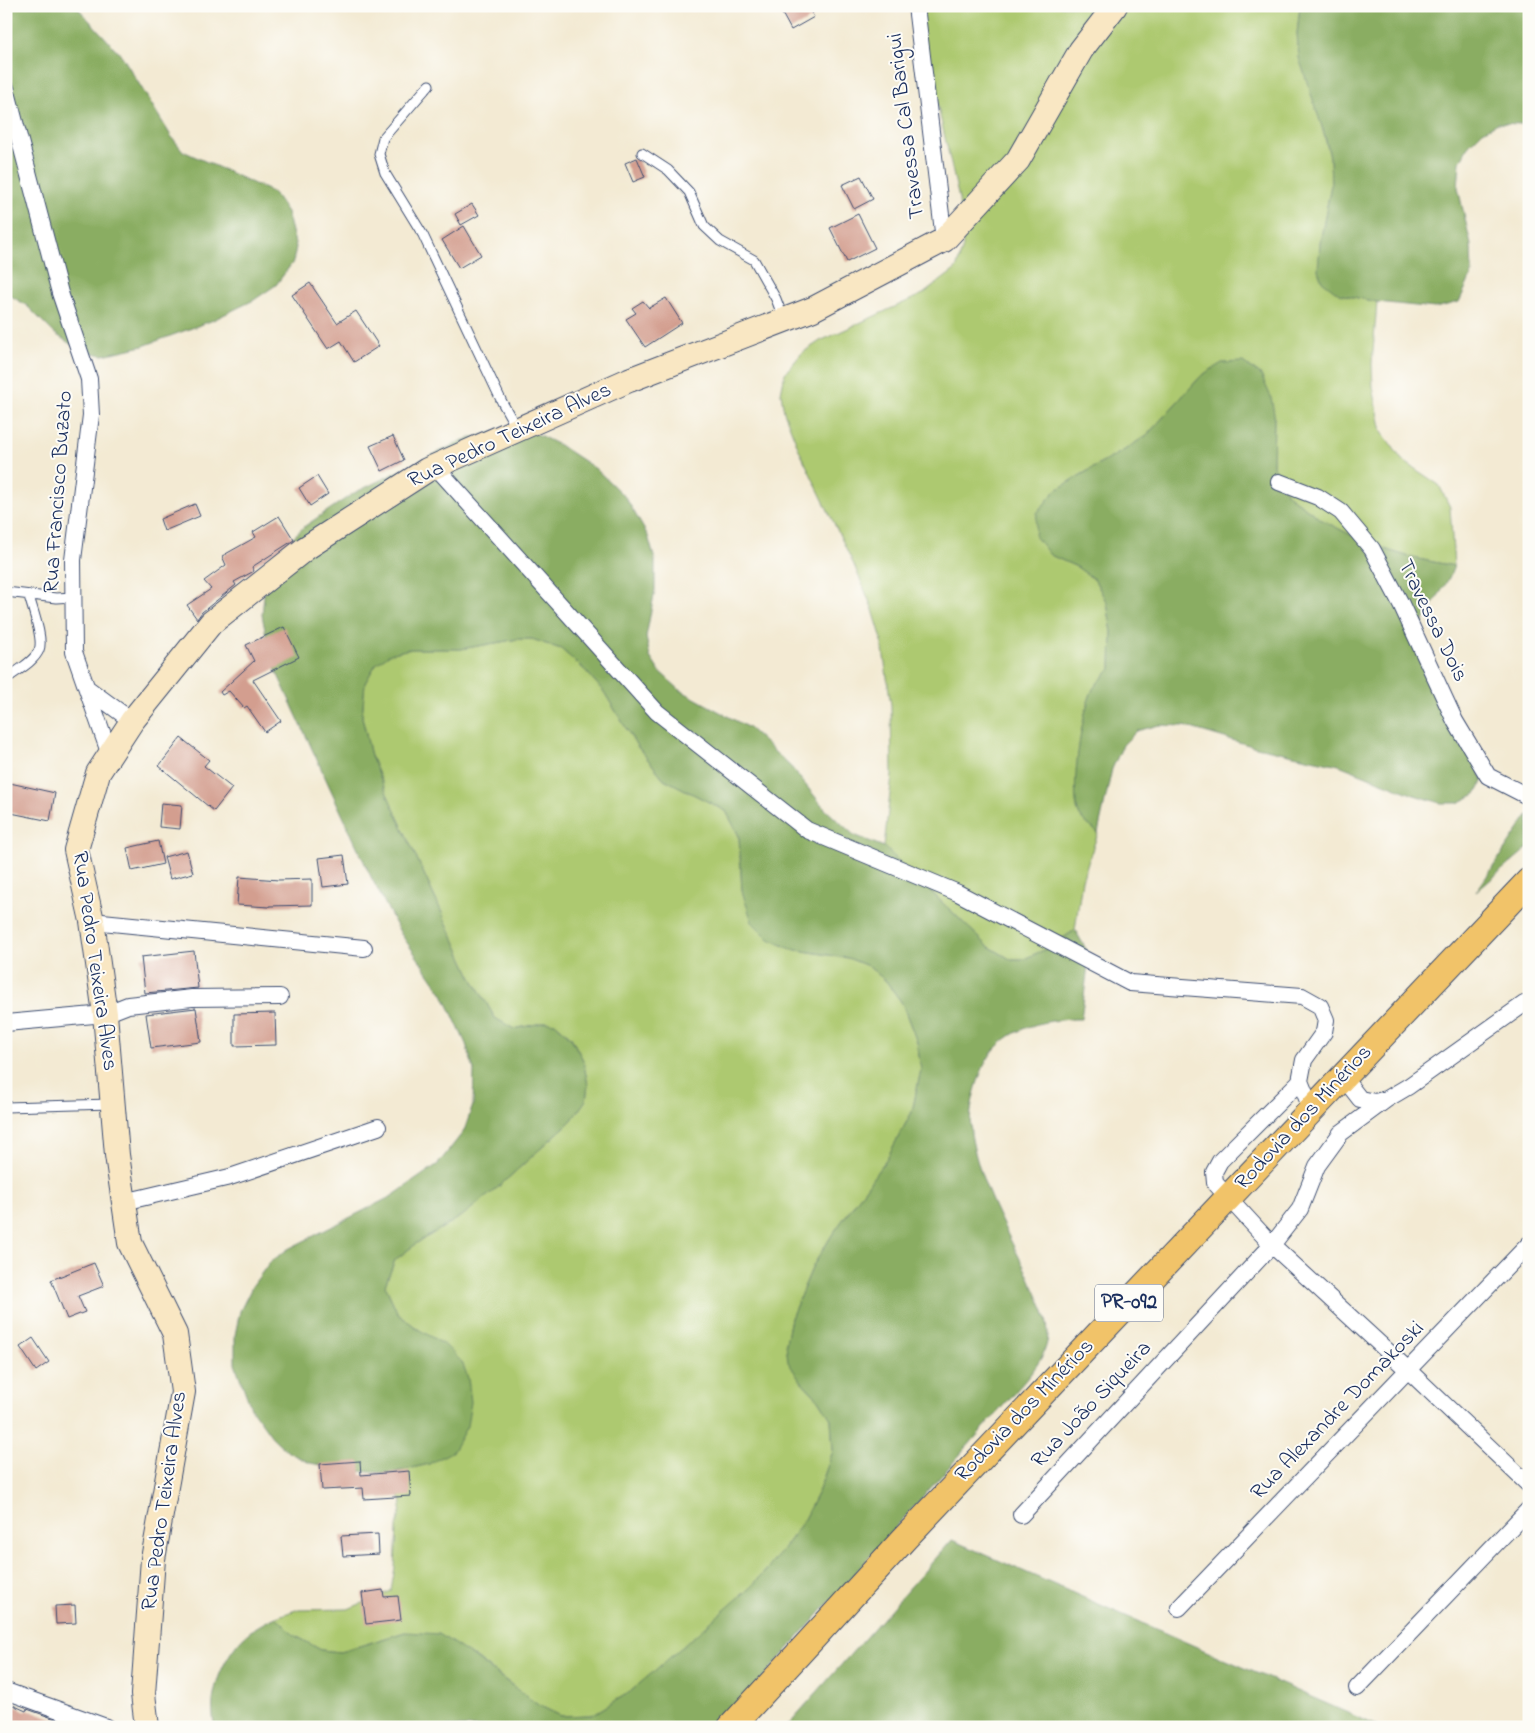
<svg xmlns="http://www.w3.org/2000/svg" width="1535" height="1733" font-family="'Indie Flower',sans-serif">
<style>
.green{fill:#adc970;stroke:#647c67}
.forest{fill:#8aad62;stroke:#526e60}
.building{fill:#d39e8f}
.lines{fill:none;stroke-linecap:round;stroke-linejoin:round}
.lane-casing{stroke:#3b4b70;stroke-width:11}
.street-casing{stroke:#3b4b70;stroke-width:18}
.secondary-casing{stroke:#3b4b70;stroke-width:26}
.primary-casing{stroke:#3b4b70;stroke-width:28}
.lane{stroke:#fff;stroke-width:9}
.street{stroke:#fff;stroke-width:16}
.secondary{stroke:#f9e7c3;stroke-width:24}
.primary{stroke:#f1c369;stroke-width:26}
.labels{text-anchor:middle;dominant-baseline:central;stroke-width:4;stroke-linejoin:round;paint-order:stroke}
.shield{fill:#fdfcf7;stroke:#5f6c8c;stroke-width:1}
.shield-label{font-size:21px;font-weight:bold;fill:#1b2f5e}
.street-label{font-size:22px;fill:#1b2f5e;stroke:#fdfcf7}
</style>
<rect width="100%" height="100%" fill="#fdfcf7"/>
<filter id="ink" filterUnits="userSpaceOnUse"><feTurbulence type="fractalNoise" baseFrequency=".02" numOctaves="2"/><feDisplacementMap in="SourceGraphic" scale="10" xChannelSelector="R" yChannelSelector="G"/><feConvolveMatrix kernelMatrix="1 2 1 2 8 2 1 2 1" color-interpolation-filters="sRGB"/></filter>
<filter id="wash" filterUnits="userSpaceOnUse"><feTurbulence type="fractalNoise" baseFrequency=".0096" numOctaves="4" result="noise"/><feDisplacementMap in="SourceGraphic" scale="20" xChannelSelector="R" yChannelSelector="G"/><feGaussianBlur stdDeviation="1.12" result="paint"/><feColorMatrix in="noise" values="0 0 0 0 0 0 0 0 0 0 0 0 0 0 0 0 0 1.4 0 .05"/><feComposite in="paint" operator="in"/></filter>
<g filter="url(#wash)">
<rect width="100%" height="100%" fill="#f3ead3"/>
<path class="green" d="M 915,6 L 1300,6 L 1297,34 L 1330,157 L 1331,185 L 1320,243 L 1339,294 L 1377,302 L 1372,364 L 1373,387 L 1382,432 L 1402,460 L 1439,485 L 1450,507 L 1454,566 L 1413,558 L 1368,544 L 1322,520 L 1287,494 L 1273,466 L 1274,414 L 1202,375 L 1147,435 L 1123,451 L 1079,476 L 1055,491 L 1050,555 L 1077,567 L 1095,580 L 1107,603 L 1112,632 L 1111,670 C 1105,676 1097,682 1093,690 C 1082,708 1070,795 1079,814 C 1082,821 1093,828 1098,833 L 1082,880 L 1075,930 L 1046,949 L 1024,959 L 1010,959 L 988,946 L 884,847 L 892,775 L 891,705 L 881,636 L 873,610 L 854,565 L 800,452 L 784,412 L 781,393 L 785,373 L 802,353 L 820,341 L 923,294 L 956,269 L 963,247 L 959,199 Z
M 518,639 L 532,639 L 561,649 L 586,671 L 604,692 L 637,746 L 664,779 L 726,811 L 739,836 L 742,891 L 791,949 L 848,958 L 868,966 L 886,981 L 902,1003 L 917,1042 L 921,1070 L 912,1112 L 887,1158 L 832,1235 L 813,1266 L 791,1318 L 786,1343 L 801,1381 L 819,1400 L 831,1419 L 833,1451 L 819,1490 L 802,1523 L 771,1565 L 751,1587 L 719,1617 L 630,1692 L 592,1715 L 561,1716 L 538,1705 L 475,1657 L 405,1632 L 340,1652 L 321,1650 L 294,1635 L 276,1617 L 296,1610 L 348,1609 L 391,1591 L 395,1567 L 397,1527 L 402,1503 L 391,1473 L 429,1464 L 418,1329 L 398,1314 L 385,1285 L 395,1260 L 417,1243 L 462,1216 L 496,1189 L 571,1121 L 586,1100 L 588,1085 L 583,1060 L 571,1037 L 555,1023 L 546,1022 L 514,1029 L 495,1018 L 471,976 L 388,796 L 371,756 L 362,717 L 365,683 L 376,664 L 389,654 L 409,649 L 461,649 Z"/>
<path class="forest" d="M 6,6 L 76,6 L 122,56 L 171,136 L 183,151 L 274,193 L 287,212 L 296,247 L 293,262 L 276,285 L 254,300 L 211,321 L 143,346 L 103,355 L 81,351 L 54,333 L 26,305 L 6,293 Z
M 1300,6 L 1529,6 L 1529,129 L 1521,124 L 1498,123 L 1483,131 L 1469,145 L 1460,162 L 1458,188 L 1471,245 L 1472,274 L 1459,302 L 1435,308 L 1377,302 L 1339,294 L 1322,281 L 1318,270 L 1320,243 L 1331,185 L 1330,157 L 1325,136 L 1299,58 L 1297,34 Z
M 1243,362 L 1261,375 L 1271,397 L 1274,414 L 1273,466 L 1287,494 L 1322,520 L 1368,544 L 1413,558 L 1454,566 C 1445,593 1424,608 1420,635 L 1483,780 L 1476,794 L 1458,803 L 1441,803 L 1414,795 L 1339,765 L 1252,746 L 1184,726 L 1159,725 L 1137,731 L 1123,745 L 1112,769 L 1098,833 C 1093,828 1082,821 1079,814 C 1069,794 1082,709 1093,689 C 1097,682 1105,676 1111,669 L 1112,632 L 1107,603 L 1095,580 L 1077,567 L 1050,555 L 1035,536 L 1037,513 L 1055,491 L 1079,476 L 1123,451 L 1147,435 L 1202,375 L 1222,363 Z
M 509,428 L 537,434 L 561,446 L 596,469 L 626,498 L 648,536 L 655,560 L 655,590 L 646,637 L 650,657 L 659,671 L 680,690 L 749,728 L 791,767 L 826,810 L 854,835 L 884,847 L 988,946 L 1010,959 L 1024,959 L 1046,949 L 1075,930 L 1086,949 L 1088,966 L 1081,1019 C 1041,1019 1000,1029 983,1068 C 974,1090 967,1115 972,1139 C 981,1187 1007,1232 1028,1275 C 1035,1291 1048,1315 1048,1333 C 1048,1358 1026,1379 1011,1397 L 719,1727 L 215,1727 C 207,1699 220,1665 238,1643 C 248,1631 262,1623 276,1617 L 294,1635 L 321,1650 L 340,1652 L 405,1632 L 439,1634 L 474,1657 L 538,1705 L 561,1716 L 592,1715 L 630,1692 L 751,1587 L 771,1565 L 802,1523 L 819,1490 L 833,1451 L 831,1419 L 819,1400 L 801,1381 L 788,1362 L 786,1343 L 791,1318 L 813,1266 L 832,1235 L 887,1158 L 912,1112 L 921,1070 L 917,1042 L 902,1003 L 886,981 L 868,966 L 848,958 L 791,949 L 769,939 L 752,922 L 742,891 L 739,836 L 726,811 L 664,779 L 637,746 L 604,692 L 586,671 L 561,649 L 532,639 L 518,639 L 461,649 L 409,649 L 390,654 L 376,664 L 365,683 L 362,717 L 371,756 L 388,796 L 471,976 L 495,1018 L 514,1029 L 546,1022 L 555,1023 L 571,1038 L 583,1060 L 588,1085 L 586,1100 L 571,1121 L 496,1189 L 462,1216 L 417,1243 L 395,1260 L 385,1285 L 398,1314 L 418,1329 L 445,1345 L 462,1362 L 468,1378 L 471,1402 L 467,1426 L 453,1451 L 429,1464 L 391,1473 L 353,1471 L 310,1463 L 288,1452 L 272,1437 L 251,1408 L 235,1364 L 235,1335 L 240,1311 L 253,1285 L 269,1263 L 288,1249 L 392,1196 L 438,1164 L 464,1131 L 473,1105 L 474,1070 L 466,1044 L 443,994 L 401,934 L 372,879 L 271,660 L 262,615 L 265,585 L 272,566 L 287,543 L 305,526 L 354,493 L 463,440 Z
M 1529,814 L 1529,847 L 1476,892 Z
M 952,1540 L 1380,1727 L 786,1727 Z"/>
<g id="blocks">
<path class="building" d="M 778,6 L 807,6 L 814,17 L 791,30 Z
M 637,158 L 645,177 L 633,182 L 625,163 Z
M 861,176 L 873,199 L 854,209 L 842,185 Z
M 472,204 L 479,215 L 461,225 L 455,214 Z
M 858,214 L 875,248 L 847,262 L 830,228 Z
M 464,226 L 481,255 L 459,268 L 442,240 Z
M 310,283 L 337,323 L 356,311 L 379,346 L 354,362 L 341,341 L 328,349 L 292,295 Z
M 666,298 L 682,323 L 645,347 L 626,319 L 636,313 L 632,308 L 643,301 L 649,308 Z
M 393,436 L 404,460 L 382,471 L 370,446 Z
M 317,476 L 328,494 L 310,506 L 299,488 Z
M 195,504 L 200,516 L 164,531 L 160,519 Z
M 279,516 L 294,540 L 252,567 L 254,571 L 234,582 L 236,585 L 202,612 L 197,619 L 187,605 L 211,589 L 204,581 L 226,565 L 222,556 L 256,537 L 253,532 Z
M 284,627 L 299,657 L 253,680 L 281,721 L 265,732 L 247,706 L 244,708 L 229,691 L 222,695 L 220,692 L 254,661 L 246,645 Z
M 181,738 L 209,760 L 204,766 L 232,788 L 214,811 L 159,766 Z
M 10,783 L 55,793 L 50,821 L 6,812 L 6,801 Z
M 161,803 L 182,805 L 180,829 L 159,827 Z
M 158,841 L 163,864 L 132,871 L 127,848 Z
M 187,851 L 193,873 L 170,879 L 164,857 Z
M 344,855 L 348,884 L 323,887 L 319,858 Z
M 239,877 L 279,880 L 312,879 L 312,905 L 269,906 L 269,907 L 237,905 Z
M 194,951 L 198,988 L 145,993 L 141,957 Z
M 196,1008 L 201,1042 L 151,1048 L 146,1014 Z
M 275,1013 L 276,1045 L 234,1046 L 234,1014 Z
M 94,1263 L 104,1286 L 78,1296 L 85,1312 L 67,1319 L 51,1280 Z
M 33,1338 L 49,1362 L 36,1371 L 20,1347 Z
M 360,1461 L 361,1475 L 409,1471 L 411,1496 L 364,1499 L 363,1488 L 322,1490 L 320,1464 Z
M 378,1534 L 379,1554 L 343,1556 L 341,1536 Z
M 383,1590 L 384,1597 L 398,1596 L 401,1620 L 366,1624 L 362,1593 Z
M 75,1605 L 76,1623 L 56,1624 L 55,1606 Z
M 6,1702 L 26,1711 L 27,1709 L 64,1722 L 71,1727 L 6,1727 Z"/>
</g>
</g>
<g filter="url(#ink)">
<use href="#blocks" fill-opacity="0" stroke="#3b4b70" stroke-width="1"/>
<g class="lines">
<defs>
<path id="lane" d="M 429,85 L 383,138 L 379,154 L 385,173 L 423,235 L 502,402 L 517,429
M 642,153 L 668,170 L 689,192 L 704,226 L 720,241 L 754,260 L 776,299 L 784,320
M 6,592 L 56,598 L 73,597
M 6,679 C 16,671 34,662 39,650 C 44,639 32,608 29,596
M 6,1107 L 111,1104"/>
<path id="street" d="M 916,6 L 944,240
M 6,88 L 60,293 L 89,379 L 91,415 L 73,560 L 74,652 L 110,755
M 435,466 L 657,712 L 807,830 L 958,893 L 1130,983 L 1302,996 L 1320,1006 L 1326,1020 L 1324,1032 L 1304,1060 L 1300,1081 L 1312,1111
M 1279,482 L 1318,497 L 1341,512 L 1372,549 L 1401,604 L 1455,721 L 1488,776 L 1529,797
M 87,688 L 132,721
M 92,921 L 364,948
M 6,1023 L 105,1014 L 128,1005 L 192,998 L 280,997
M 1342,1076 L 1360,1099 L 1375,1102 L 1387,1099
M 1300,1081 L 1220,1161 L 1214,1172 L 1215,1183 L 1272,1245 L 1408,1370 L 1529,1485
M 124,1202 L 230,1177 L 378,1127
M 1021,1515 L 1272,1245 L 1300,1209 L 1317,1166 L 1341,1133 L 1387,1099 L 1409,1086 L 1524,1004
M 1179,1608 L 1529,1244
M 1357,1688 L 1529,1509
M 6,1691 L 106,1727"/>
<path id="secondary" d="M 147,1727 L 143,1694 L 153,1559 L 183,1392 L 175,1334 L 130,1243 L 117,1155 L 105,1014 L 92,921 L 76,850 L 98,773 L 132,721 L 211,623 L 306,548 L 427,470 L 629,380 L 813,309 L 944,240 L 1018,160 L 1081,50 L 1115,6"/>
<path id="primary" d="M 731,1727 L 905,1538 L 1529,881"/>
</defs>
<use href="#lane" class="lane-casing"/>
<use href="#street" class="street-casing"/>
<use href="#secondary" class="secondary-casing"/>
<use href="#primary" class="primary-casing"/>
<use href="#lane" class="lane"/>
<use href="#street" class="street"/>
<use href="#secondary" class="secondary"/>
<use href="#primary" class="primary"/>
</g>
</g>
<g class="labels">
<rect class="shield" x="1095" y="1284.5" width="68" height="37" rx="4"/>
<g class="shield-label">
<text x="1129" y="1303">PR-092</text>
</g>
<g class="street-label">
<text transform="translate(907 126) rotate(-97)">Travessa Cal Barigui</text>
<text transform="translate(510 436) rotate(-25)">Rua Pedro Teixeira Alves</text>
<text transform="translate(59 492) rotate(-86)">Rua Francisco Buzato</text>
<text transform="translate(1432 621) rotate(64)">Travessa Dois</text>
<text transform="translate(94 961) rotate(82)">Rua Pedro Teixeira Alves</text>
<text transform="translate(1304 1118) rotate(-47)">Rodovia dos Minérios</text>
<text transform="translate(1092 1405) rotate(-47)">Rua João Siqueira</text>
<text transform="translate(1025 1411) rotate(-46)">Rodovia dos Minérios</text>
<text transform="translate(1338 1411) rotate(-46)">Rua Alexandre Domakoski</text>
<text transform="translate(165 1501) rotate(-82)">Rua Pedro Teixeira Alves</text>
</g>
</g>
<rect width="1535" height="1733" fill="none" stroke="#fdfcf7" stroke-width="25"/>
</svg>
